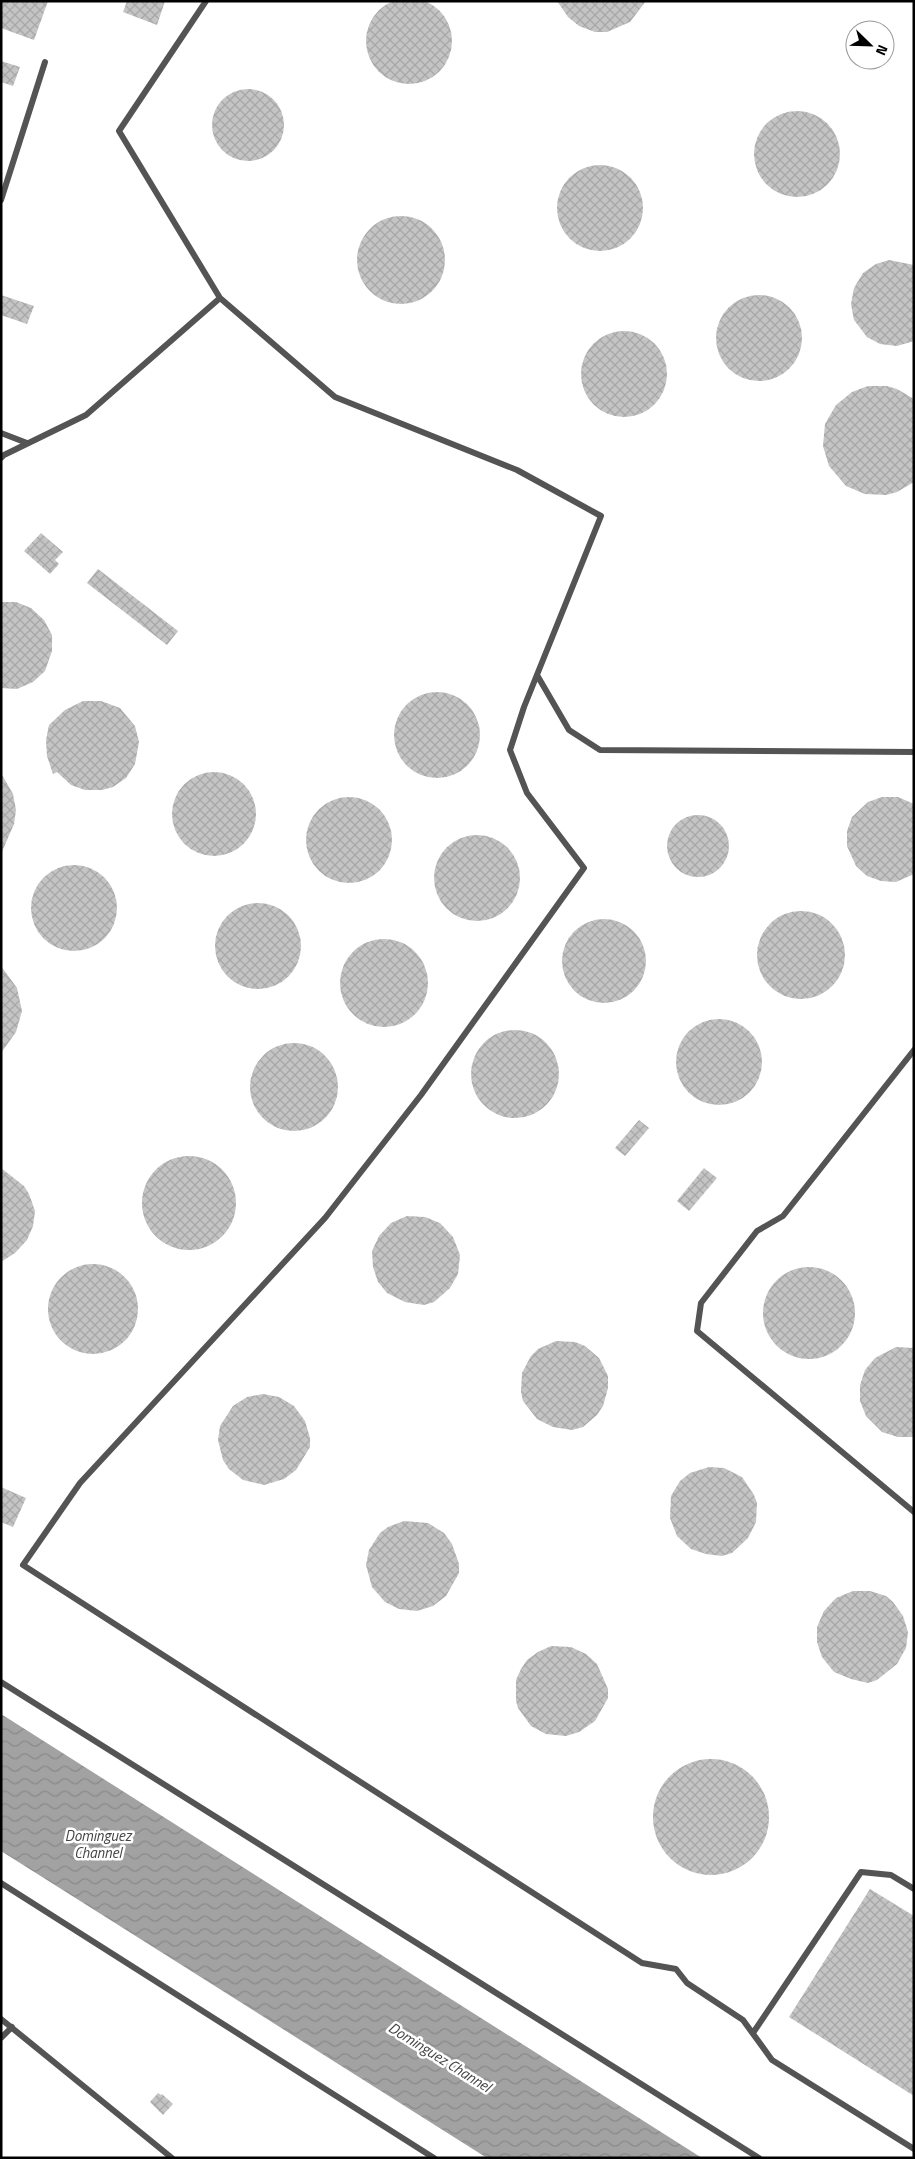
<svg xmlns="http://www.w3.org/2000/svg" width="915" height="2159" font-family="'Titillium Web',sans-serif">
<style>
.water{fill:url(#water-waves)}
.building{fill:url(#building-cross-hatch)}
.lines{fill:none;stroke-linecap:round;stroke-linejoin:round}
.service{stroke:#545454;stroke-width:6}
.labels{text-anchor:middle;dominant-baseline:central;stroke-width:5;stroke-linejoin:round;paint-order:stroke}
.water-label{font-size:15px;font-style:italic;fill:#434343;stroke:#fff}
</style>
<defs>
<pattern id="water-waves" width="16" height="10" patternUnits="userSpaceOnUse" patternTransform="scale(1.25)"><rect width="16" height="10" fill="#a2a2a2"/><path d="M0 5q4-4 8 0t8 0" fill="none" stroke="#8a8a8a"/></pattern>
<pattern id="building-cross-hatch" width="8" height="8" patternUnits="userSpaceOnUse" patternTransform="scale(1.25)"><rect width="8" height="8" fill="#c4c4c4"/><path d="M0 0l8 8M0 8l8-8" fill="none" stroke="#a7a7a7"/></pattern>
</defs>
<rect width="100%" height="100%" fill="#fff"/>
<path class="water" d="M 1,1714 L 702,2158 L 487,2158 L 1,1851 Z"/>
<path class="building" d="M366 41a43 43 0 1 1 86 0a43 43 0 1 1-86 0Z
M 1,1 L 48,1 L 34,40 L 1,28 Z
M 127,1 L 165,1 L 157,25 L 123,12 Z
M 557,1 L 646,1 L 630,22 L 607,32 L 595,32 L 579,26 L 568,17 Z
M 1,61 L 20,67 L 13,86 L 1,82 Z
M212 125a36 36 0 1 1 72 0a36 36 0 1 1-72 0Z
M754 154a43 43 0 1 1 86 0a43 43 0 1 1-86 0Z
M557 208a43 43 0 1 1 86 0a43 43 0 1 1-86 0Z
M357 260a44 44 0 1 1 88 0a44 44 0 1 1-88 0Z
M 889,260 L 914,265 L 914,341 L 897,346 L 880,344 L 867,337 L 854,320 L 851,304 L 854,288 L 863,273 L 876,264 Z
M716 338a43 43 0 1 1 86 0a43 43 0 1 1-86 0Z
M 1,295 L 34,306 L 27,324 L 1,315 Z
M581 374a43 43 0 1 1 86 0a43 43 0 1 1-86 0Z
M 868,386 L 887,386 L 897,389 L 914,399 L 914,482 L 897,492 L 886,495 L 865,494 L 846,486 L 829,466 L 823,446 L 825,424 L 836,405 L 852,392 Z
M 41,533 L 63,552 L 55,560 L 59,564 L 50,574 L 24,551 Z
M 98,569 L 178,631 L 167,645 L 87,583 Z
M 1,602 L 16,602 L 31,608 L 44,620 L 52,635 L 52,651 L 45,671 L 33,682 L 17,689 L 1,688 Z
M394 735a43 43 0 1 1 86 0a43 43 0 1 1-86 0Z
M 83,701 L 101,701 L 120,708 L 135,726 L 139,742 L 135,764 L 126,778 L 113,787 L 102,790 L 85,790 L 71,785 L 57,772 L 53,774 L 47,756 L 46,740 L 49,725 L 65,710 Z
M172 814a42 42 0 1 1 84 0a42 42 0 1 1-84 0Z
M 1,773 L 13,794 L 16,810 L 14,824 L 1,854 Z
M306 840a43 43 0 1 1 86 0a43 43 0 1 1-86 0Z
M 882,797 L 898,797 L 914,804 L 914,874 L 896,882 L 881,881 L 867,876 L 856,866 L 847,846 L 847,831 L 852,817 L 868,802 Z
M667 846a31 31 0 1 1 62 0a31 31 0 1 1-62 0Z
M434 878a43 43 0 1 1 86 0a43 43 0 1 1-86 0Z
M31 908a43 43 0 1 1 86 0a43 43 0 1 1-86 0Z
M215 946a43 43 0 1 1 86 0a43 43 0 1 1-86 0Z
M757 955a44 44 0 1 1 88 0a44 44 0 1 1-88 0Z
M562 961a42 42 0 1 1 84 0a42 42 0 1 1-84 0Z
M340 983a44 44 0 1 1 88 0a44 44 0 1 1-88 0Z
M 1,966 L 17,988 L 22,1011 L 16,1032 L 1,1053 Z
M676 1062a43 43 0 1 1 86 0a43 43 0 1 1-86 0Z
M471 1074a44 44 0 1 1 88 0a44 44 0 1 1-88 0Z
M250 1087a44 44 0 1 1 88 0a44 44 0 1 1-88 0Z
M 639,1120 L 649,1128 L 625,1156 L 615,1148 Z
M142 1203a47 47 0 1 1 94 0a47 47 0 1 1-94 0Z
M 1,1168 L 24,1186 L 29,1194 L 35,1211 L 33,1226 L 27,1240 L 15,1253 L 1,1262 Z
M 704,1168 L 717,1178 L 689,1211 L 677,1201 Z
M 407,1216 L 425,1217 L 440,1223 L 453,1237 L 460,1255 L 458,1274 L 450,1288 L 434,1302 L 424,1305 L 405,1302 L 387,1293 L 378,1282 L 373,1267 L 372,1251 L 379,1236 L 391,1223 Z
M48 1309a45 45 0 1 1 90 0a45 45 0 1 1-90 0Z
M763 1313a46 46 0 1 1 92 0a46 46 0 1 1-92 0Z
M 556,1341 L 575,1342 L 585,1346 L 599,1358 L 608,1376 L 608,1388 L 603,1406 L 597,1415 L 583,1427 L 572,1430 L 553,1427 L 537,1419 L 523,1401 L 521,1392 L 522,1373 L 531,1356 L 538,1349 Z
M 896,1347 L 914,1348 L 914,1437 L 898,1437 L 882,1432 L 866,1416 L 860,1401 L 860,1385 L 865,1370 L 875,1358 Z
M 263,1394 L 279,1397 L 294,1406 L 305,1421 L 310,1438 L 310,1447 L 296,1470 L 284,1479 L 264,1485 L 243,1480 L 229,1469 L 223,1460 L 218,1440 L 220,1426 L 233,1406 L 247,1397 Z
M 709,1467 L 724,1468 L 742,1477 L 754,1495 L 757,1503 L 756,1522 L 748,1538 L 732,1553 L 722,1556 L 706,1554 L 691,1549 L 677,1536 L 670,1518 L 671,1496 L 680,1481 L 690,1473 Z
M 1,1487 L 26,1498 L 13,1527 L 1,1522 Z
M 404,1521 L 428,1523 L 444,1533 L 452,1544 L 459,1564 L 459,1573 L 446,1596 L 433,1606 L 417,1611 L 399,1609 L 385,1602 L 372,1587 L 366,1565 L 369,1550 L 380,1533 L 388,1527 Z
M 853,1591 L 870,1591 L 886,1596 L 893,1602 L 903,1616 L 908,1632 L 906,1648 L 897,1664 L 877,1680 L 868,1683 L 851,1679 L 834,1672 L 822,1657 L 817,1642 L 817,1627 L 824,1611 L 836,1598 Z
M 551,1646 L 571,1647 L 586,1654 L 597,1664 L 608,1689 L 608,1698 L 595,1721 L 579,1732 L 566,1736 L 546,1734 L 531,1726 L 518,1708 L 516,1701 L 516,1680 L 521,1669 L 527,1660 L 538,1652 Z
M653 1817a58 58 0 1 1 116 0a58 58 0 1 1-116 0Z
M 870,1889 L 914,1916 L 914,2096 L 789,2017 Z
M 158,2093 L 161,2095 L 162,2094 L 173,2104 L 163,2115 L 150,2102 Z"/>
<g class="lines">
<path class="service" d="M 206,1 L 119,131 L 220,298 L 335,397 L 517,470 L 601,516 L 524,707 L 510,750 L 527,793 L 584,868 L 421,1095 L 325,1218 L 80,1483 L 23,1565 L 642,1963 L 676,1969 L 687,1983 L 743,2020 L 772,2060 L 914,2149
M 1,200 L 45,62
M 1,433 L 27,443
M 1,458 L 4,455 L 86,415 L 220,298
M 537,675 L 569,730 L 600,750 L 914,752
M 914,1050 L 783,1216 L 757,1231 L 701,1303 L 697,1331 L 914,1512
M 1,1682 L 759,2158
M 1,1883 L 434,2158
M 1,2019 L 172,2158
M 753,2033 L 861,1872 L 891,1875 L 914,1889
M 1,2038 L 12,2027"/>
</g>
<g class="labels">
<g class="water-label">
<text x="98" y="1835">Dominguez<tspan x="98" dy="17">Channel</tspan></text>
<text transform="translate(440 2057) rotate(32)">Dominguez Channel</text>
</g>
</g>
<rect width="915" height="2159" fill="none" stroke="#000000" stroke-width="5"/>
<g transform="translate(870 45) rotate(113)"><circle r="24" fill="#ffffff" stroke="#999999"/>
<path d="M0-4L9 19L0 12L-9 19Z" fill="#000000"/>
<text y="-8" font-size="14" font-weight="bold" text-anchor="middle" fill="#000000">N</text>
</g>
</svg>
